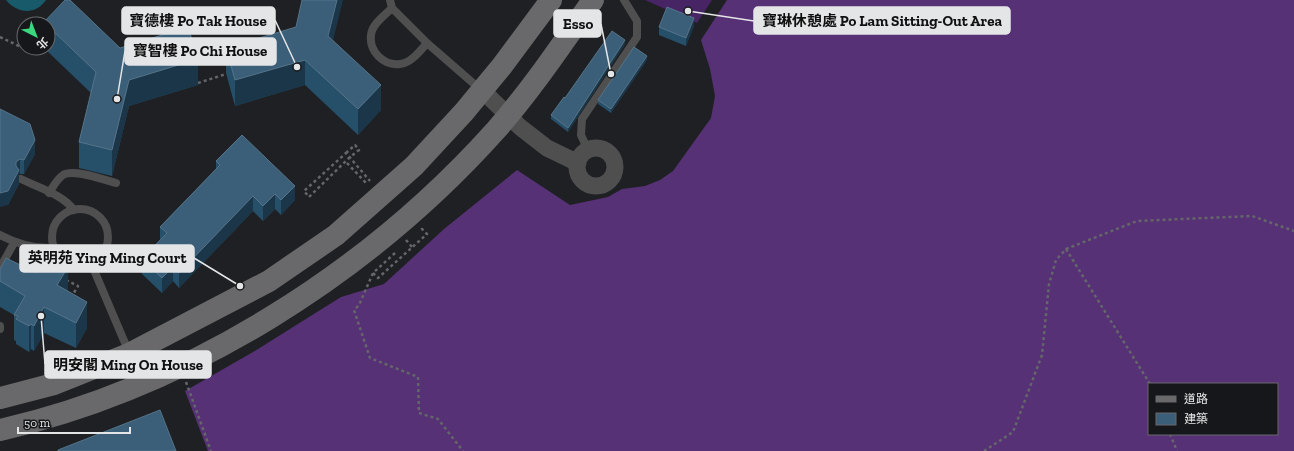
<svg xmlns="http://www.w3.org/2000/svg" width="1294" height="451" font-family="'Zilla Slab','Noto Sans TC',serif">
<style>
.green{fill:#472464}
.forest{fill:#563175;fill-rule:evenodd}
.water{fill:#18596a}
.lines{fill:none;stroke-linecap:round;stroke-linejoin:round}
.path{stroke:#656669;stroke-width:2.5;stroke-dasharray:3 3;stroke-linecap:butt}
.lane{stroke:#4f4f50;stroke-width:8}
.street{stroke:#4f4f50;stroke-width:17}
.secondary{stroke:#69696b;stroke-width:22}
.wall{fill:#264f6a}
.shaded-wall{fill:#1b3648}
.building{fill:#3b5f78;stroke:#557489}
.leader{fill:none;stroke:#e4e5e7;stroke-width:1.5}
.callout-dot{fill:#e4e5e7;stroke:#16171a;stroke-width:1.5}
.callout{fill:#e4e5e7;stroke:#e4e5e7;stroke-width:1.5}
.callout-label{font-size:15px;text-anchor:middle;font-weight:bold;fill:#111}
</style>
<rect width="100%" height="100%" fill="#1f2023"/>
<path class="green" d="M 645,0 L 712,0 L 697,23 Z"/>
<path class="forest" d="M 727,0 L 1294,0 L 1294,451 L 208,451 L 185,391 L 253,352 L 341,297 L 384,284 L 444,229 L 517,170 L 570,205 L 608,197 L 622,189 L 645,186 L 660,180 L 673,171 L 711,118 L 715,96 L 710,69 L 701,40 ZM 1149,384 L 1277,384 L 1277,434 L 1149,434 Z"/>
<path class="water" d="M 6,0 L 46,0 C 36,15 17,14 6,0 Z"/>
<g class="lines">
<path class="path" d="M 0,37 L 25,49 L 40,48
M 198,83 L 226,74
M 346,153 L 355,145 L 359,150 L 349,158 L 309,197 L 304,191 L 346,153 L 370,181
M 347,163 L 367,184
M 406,240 L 412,247
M 1066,249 L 1150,384
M 395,253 L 373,273 L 359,305 L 354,310 L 370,358 L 418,377 L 419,413 L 438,419 L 463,451
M 373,273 L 378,278 L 427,234 L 422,229 L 421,230
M 66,280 L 78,286 L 72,296
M 186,382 L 211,451
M 1170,434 L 1177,451
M 984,451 L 1013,432 L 1042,355 L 1049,284 L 1056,260 L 1066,249 L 1137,221 L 1252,216 L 1294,231"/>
<path class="lane" d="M 390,0 L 392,8 L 427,43 L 481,90
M 392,8 C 385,15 372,24 371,35 C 369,51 383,66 400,64 C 411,63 420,51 427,43
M 588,150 L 581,135 L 582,119 L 637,37 L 637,21 L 624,0
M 21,179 C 39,188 62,194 74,210
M 49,193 C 53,187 57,179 63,175 C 73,168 105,180 116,183
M52 237a28 28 0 1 1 56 0a28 28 0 1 1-56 0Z
M 0,235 C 17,244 34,249 54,248
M 91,263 L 142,383
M 0,268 L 14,243
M 0,326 L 0,329"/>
<path class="street" d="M 482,90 L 520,127 L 547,148 L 578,163
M577 167a19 19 0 1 1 38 0a19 19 0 1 1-38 0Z"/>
<path class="secondary" d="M 0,398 L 54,384 L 129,354 L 269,281 L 336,235 L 414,166 L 464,112 L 502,66 L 551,0
M 0,430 C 188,387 368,273 496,130 C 532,89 562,44 593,0"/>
</g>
<path class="wall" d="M 44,22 L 120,48 L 198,85 L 129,106 L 112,176 L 79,168 L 79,142 L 91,93 L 44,48 L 48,48 L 48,24 L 44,24 Z
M 694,26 L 686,46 L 659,35 L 659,27 Z
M 333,40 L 381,110 L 358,135 L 305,85 L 235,106 L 226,73 L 226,48 Z
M 625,44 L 568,132 L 551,119 L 551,115 L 565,98 Z
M 647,60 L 611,113 L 598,104 L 598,100 Z
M 0,109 L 35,154 L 24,174 L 19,174 L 19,184 L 8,205 Z
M 216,161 L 295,200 L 281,215 L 275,209 L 263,221 L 253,211 L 179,288 L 173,281 L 162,293 L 142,274 L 142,259 L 160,240 L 160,227 L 216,169 Z
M 65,265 L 68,291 L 87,328 L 76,348 L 44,333 L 34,351 L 31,349 L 29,352 L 16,344 L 16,341 L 14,340 L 14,315 L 0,307 L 0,269 L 37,273 Z"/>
<path class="shaded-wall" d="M 337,0 L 343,0 L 328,61 L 328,36 Z
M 694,18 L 694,26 L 686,46 L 686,38 Z
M 625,40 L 625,44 L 568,132 L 568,128 Z
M 647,56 L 647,60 L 611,113 L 611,109 Z
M 198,59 L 198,85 L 129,106 L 112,176 L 112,150 L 129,80 Z
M 305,60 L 305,85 L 235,106 L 235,80 Z
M 381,85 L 381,110 L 358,135 L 358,109 Z
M 35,140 L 35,154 L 24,174 L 24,160 Z
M 20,159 L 20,174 L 19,174 L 19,184 L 8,205 L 0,207 L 0,193 L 16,162 Z
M 295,186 L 295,200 L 281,215 L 281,200 Z
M 275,194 L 275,209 L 263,221 L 263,206 Z
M 253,196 L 253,211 L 179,288 L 179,273 Z
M 65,262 L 65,271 L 68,267 L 68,292 L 57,285 Z
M 173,267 L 173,281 L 162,293 L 162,278 Z
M 87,302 L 87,328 L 76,348 L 76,323 Z
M 44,307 L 44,333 L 34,351 L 34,326 Z
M 31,324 L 31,349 L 29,352 L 29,326 Z"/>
<path class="building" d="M 65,0 L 70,0 L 120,48 L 188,27 L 198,59 L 129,80 L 112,150 L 79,142 L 96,72 L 48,26 L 48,24 L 46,24 L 44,22 Z
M 302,0 L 337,0 L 328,36 L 381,85 L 358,109 L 305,60 L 235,80 L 226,48 L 296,27 Z
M 667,7 L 694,18 L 686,38 L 659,27 Z
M 612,31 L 625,40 L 568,128 L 551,115 L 564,97 L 565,98 Z
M 634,47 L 647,56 L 611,109 L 598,100 Z
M 0,109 L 30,124 L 35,140 L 24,160 L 20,159 L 16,162 L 16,166 L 19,170 L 8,191 L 0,193 Z
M 242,135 L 295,186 L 281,200 L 275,194 L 263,206 L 253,196 L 179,273 L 173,267 L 162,278 L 142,259 L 167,233 L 160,227 L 220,165 L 216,161 Z
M 47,255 L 51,257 L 52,255 L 65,262 L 64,265 L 68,267 L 57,285 L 87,302 L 76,323 L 44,307 L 34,326 L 31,324 L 29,326 L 16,319 L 18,316 L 14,315 L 25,296 L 0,281 L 0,269 L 6,258 L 37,273 Z
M 160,410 L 176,451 L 58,451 L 58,450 Z"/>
<path class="leader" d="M297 67L275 20M688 11L754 21M611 74L601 24M117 99L125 51M240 286L194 258M41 316L45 364"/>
<g class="callout-dot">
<circle cx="297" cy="67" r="4"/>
<circle cx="688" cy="11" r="4"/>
<circle cx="611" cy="74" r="4"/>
<circle cx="117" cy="99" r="4"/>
<circle cx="240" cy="286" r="4"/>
<circle cx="41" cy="316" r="4"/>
</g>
<g class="callout">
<rect x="122" y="7" width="153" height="27" rx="4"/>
<rect x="754" y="7" width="256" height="27" rx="4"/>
<rect x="554" y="10" width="47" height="27" rx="4"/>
<rect x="125" y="38" width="151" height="27" rx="4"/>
<rect x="20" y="245" width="174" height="27" rx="4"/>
<rect x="45" y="351" width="166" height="27" rx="4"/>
</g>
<g class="callout-label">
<text x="198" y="26">寶德樓 Po Tak House</text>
<text x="882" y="26">寶琳休憩處 Po Lam Sitting-Out Area</text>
<text x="578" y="29">Esso</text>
<text x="200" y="56">寶智樓 Po Chi House</text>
<text x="107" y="263">英明苑 Ying Ming Court</text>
<text x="128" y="370">明安閣 Ming On House</text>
</g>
<rect x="1148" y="383" width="130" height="52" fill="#16171a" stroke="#68696c"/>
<rect x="1156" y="396" width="20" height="6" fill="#69696b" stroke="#68696c"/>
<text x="1184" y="403" font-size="12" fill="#e4e5e7">道路</text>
<rect x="1156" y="413" width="20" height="12" fill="#3b5f78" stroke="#68696c"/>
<text x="1184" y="423" font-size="12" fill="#e4e5e7">建築</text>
<g transform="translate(36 36) rotate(138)"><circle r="19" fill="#16171a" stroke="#68696c"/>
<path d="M0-3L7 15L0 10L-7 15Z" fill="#3ad77f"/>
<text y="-6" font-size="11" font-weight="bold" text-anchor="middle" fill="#e4e5e7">北</text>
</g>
<path d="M18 427v6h112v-6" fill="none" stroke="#e4e5e7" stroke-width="2"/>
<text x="24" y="427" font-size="12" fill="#e4e5e7" stroke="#16171a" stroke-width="3" paint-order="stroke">50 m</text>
</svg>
